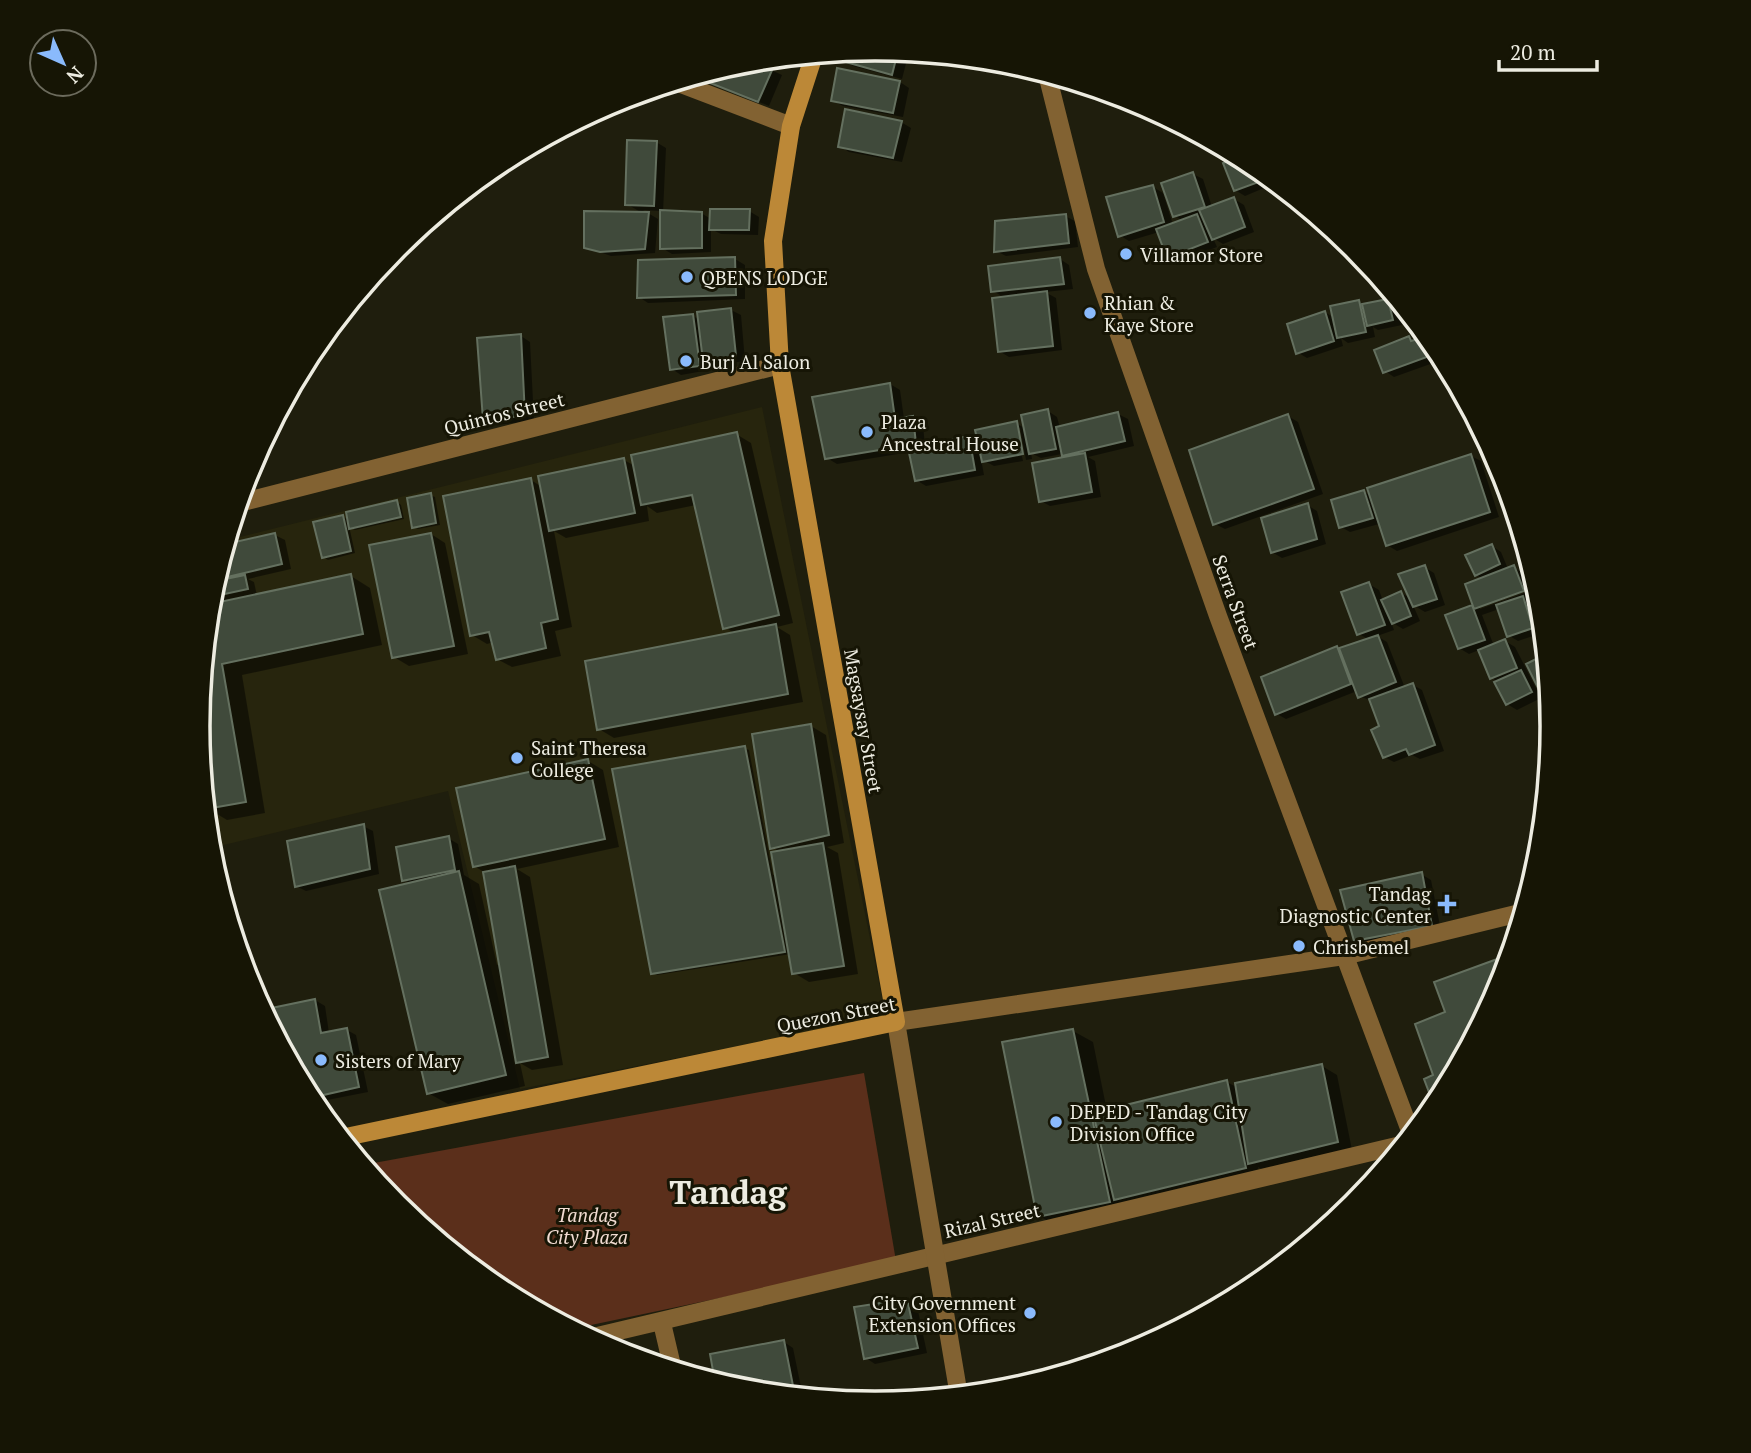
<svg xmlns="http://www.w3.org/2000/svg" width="1751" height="1453" font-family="'PT Serif',serif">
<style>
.built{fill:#27250d}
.green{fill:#5b2f1b}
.shadow{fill:#0007;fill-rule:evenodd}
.building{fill:#404a3b;stroke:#64705f;stroke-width:2}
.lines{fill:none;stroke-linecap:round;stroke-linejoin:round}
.service{stroke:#826232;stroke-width:18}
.minor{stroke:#826232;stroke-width:18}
.tertiary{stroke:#826232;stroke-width:18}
.secondary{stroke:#bc8837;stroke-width:18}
.poi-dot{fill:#8abafc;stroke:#161505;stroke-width:2.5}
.labels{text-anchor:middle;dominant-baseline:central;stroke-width:6;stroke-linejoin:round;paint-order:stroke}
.poi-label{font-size:19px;fill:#edece1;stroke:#161505;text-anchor:start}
.street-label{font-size:19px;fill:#edece1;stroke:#161505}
.park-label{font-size:19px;font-style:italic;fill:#f2dcd2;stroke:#161505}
.town-label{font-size:33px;font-weight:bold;fill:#edece1;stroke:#161505}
.rim{fill:none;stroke:#edece1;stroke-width:3.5}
</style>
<rect width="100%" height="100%" fill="#1f1e0d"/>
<path class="built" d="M 762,407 L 886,1017 L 520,1089 L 448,791 L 211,848 L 198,726 L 211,594 L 228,540 Z"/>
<path class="green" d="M 864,1073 L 896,1261 L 572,1329 L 499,1290 L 396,1205 L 363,1165 Z"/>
<path class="shadow" d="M 876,49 L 909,52 L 902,79 L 853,66 L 844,61 L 846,52 Z
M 789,57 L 784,69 L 763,60 Z
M 752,61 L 782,75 L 769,106 L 707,80 L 711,72 Z
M 839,70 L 900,82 L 909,88 L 903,117 L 843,106 L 833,101 Z
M 1124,97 L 1135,101 L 1139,103 L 1134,104 Z
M 901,122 L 911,128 L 902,162 L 849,152 L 840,146 Z
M 1211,141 L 1233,153 L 1224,156 L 1214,151 Z
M 656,142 L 666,148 L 663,212 L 701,213 L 711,219 L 749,211 L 759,217 L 758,235 L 721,234 L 711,229 L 711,252 L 672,254 L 662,248 L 661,211 L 643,210 L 658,219 L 655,253 L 611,256 L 586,247 L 642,213 L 627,204 Z
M 1242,158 L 1252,163 L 1277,184 L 1273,185 L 1261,179 L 1264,188 L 1245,196 L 1235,190 L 1226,164 Z
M 1193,174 L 1203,179 L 1212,207 L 1234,199 L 1244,205 L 1254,232 L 1223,244 L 1213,238 L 1217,247 L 1178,262 L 1168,257 L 1159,232 L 1129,241 L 1119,235 L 1153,187 L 1163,193 L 1173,225 L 1183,221 L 1175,216 Z
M 1065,216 L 1075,221 L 1078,247 L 1006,256 L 996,251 Z
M 735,259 L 745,265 L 745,299 L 648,303 L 639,297 Z
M 1060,259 L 1069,265 L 1073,289 L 1045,292 L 1056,298 L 1062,350 L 1009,357 L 999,351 L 1005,298 L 993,291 Z
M 1388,301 L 1398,307 L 1402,325 L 1378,330 L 1373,327 L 1375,337 L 1348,343 L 1341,338 L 1343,346 L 1307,358 L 1297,352 L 1325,312 L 1334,318 L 1359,302 L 1365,305 Z
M 731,310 L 741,315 L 745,361 L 715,365 L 708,361 L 709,370 L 681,375 L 672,369 L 693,316 L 700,320 Z
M 1424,333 L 1442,356 L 1433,354 L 1436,362 L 1394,377 L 1385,371 L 1409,338 L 1427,344 Z
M 521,336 L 530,342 L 534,421 L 494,425 L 484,419 Z
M 890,384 L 900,390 L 904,419 L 913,418 L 923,424 L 925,447 L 968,438 L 980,445 L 1016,423 L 1026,429 L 1048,411 L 1057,417 L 1060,428 L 1118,414 L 1128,419 L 1134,446 L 1088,457 L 1095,461 L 1101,497 L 1050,506 L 1041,501 L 1069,458 L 1062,454 L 1041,458 L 1031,453 L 1032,459 L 1026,460 L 1020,428 L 1016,428 L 1023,461 L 994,466 L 981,459 L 984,475 L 926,486 L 916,480 L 910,452 L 837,464 L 827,458 Z
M 1288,416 L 1298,422 L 1323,494 L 1225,529 L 1215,524 Z
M 736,434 L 751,443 L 793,623 L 777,627 L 790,635 L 803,702 L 614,738 L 599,729 L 735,634 L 725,627 L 696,505 L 657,513 L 647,506 L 649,521 L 566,538 L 554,531 L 572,627 L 555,631 L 561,656 L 512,667 L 497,659 L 494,642 L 487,644 L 472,635 L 531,480 L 542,487 L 624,460 L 635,466 ZM 700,491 L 701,494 L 653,504 L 653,501 Z
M 1471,456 L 1481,461 L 1499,517 L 1397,551 L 1387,545 L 1379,524 L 1350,532 L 1341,527 L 1364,492 L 1371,496 Z
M 430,495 L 435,497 L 440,525 L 418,529 L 414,527 Z
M 397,502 L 401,505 L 404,519 L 355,530 L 349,526 L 355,553 L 328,560 L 323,557 L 343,517 L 349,520 Z
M 1307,505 L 1317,511 L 1326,544 L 1282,558 L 1272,552 Z
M 431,534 L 445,543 L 468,654 L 409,666 L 394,657 Z
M 275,535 L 285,540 L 291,569 L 248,579 L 254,582 L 257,596 L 351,576 L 370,588 L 382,645 L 242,675 L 265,813 L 227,820 L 207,808 L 198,726 L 210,606 L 215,605 L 210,602 L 211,594 L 226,546 Z
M 1492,546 L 1501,552 L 1508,569 L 1513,567 L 1523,573 L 1529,587 L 1480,605 L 1480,609 L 1530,591 L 1532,597 L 1525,599 L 1532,603 L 1542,633 L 1518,641 L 1508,635 L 1499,609 L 1482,615 L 1494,646 L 1505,641 L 1515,647 L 1541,698 L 1517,710 L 1507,704 L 1479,650 L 1469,654 L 1459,648 L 1448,616 L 1475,606 L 1483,579 L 1476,575 Z
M 1424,567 L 1434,573 L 1445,605 L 1425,612 L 1413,605 L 1420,621 L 1403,629 L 1391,622 L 1394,630 L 1377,636 L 1387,642 L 1405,688 L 1413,685 L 1422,690 L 1444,751 L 1420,759 L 1412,755 L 1394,762 L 1384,757 L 1382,727 L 1372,701 L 1359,696 L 1357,691 L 1286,719 L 1277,714 L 1337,648 L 1368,639 L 1359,634 L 1369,584 L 1379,590 L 1383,601 L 1401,593 L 1412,599 Z
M 1546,656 L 1550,695 L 1540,689 Z
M 811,726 L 826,735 L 844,843 L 827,847 L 838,853 L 858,974 L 809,982 L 794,973 L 791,954 L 657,975 L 653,973 L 744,748 L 749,750 L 773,875 L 776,874 L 780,852 L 772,847 Z
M 588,761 L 603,770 L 619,847 L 517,869 L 530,877 L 563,1065 L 532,1070 L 520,1063 L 525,1086 L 448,1104 L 428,1093 L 411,884 L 404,879 L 448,838 L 458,844 L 464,875 L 479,884 L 497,965 L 500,964 L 484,872 L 474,866 Z
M 363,826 L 373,831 L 379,874 L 306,891 L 296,886 Z
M 1421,874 L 1431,880 L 1441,931 L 1366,946 L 1356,940 Z
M 1511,956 L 1501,986 L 1436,1107 L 1426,1080 L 1436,1076 L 1448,1013 L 1437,983 Z
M 315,1000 L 325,1006 L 329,1033 L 347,1030 L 356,1035 L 368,1092 L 312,1103 L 263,1011 Z
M 1073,1031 L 1093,1042 L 1107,1111 L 1227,1082 L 1238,1088 L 1322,1066 L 1337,1075 L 1352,1150 L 1265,1171 L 1258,1167 L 1260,1176 L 1059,1227 L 1039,1216 Z
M 907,1301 L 917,1306 L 927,1353 L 875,1364 L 866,1358 Z
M 784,1342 L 793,1348 L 803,1397 L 743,1391 L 717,1383 L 712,1355 Z"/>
<path class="building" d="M 876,49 L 898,51 L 892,75 L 842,61 L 844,52 Z
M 756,61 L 773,68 L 758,102 L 705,81 L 709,73 Z
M 837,68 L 900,81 L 893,113 L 831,101 Z
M 845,109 L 902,121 L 893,158 L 838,147 Z
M 627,140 L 657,141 L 654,206 L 625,205 Z
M 1240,157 L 1248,161 L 1256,183 L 1234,191 L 1223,163 Z
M 1193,172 L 1205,207 L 1173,217 L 1161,183 Z
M 1153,185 L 1164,222 L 1118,237 L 1106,197 Z
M 1234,197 L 1245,227 L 1212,240 L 1199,210 Z
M 710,209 L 750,209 L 749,230 L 709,230 Z
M 660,210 L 702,212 L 702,248 L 660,249 Z
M 584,211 L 649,212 L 645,249 L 600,252 L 584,248 Z
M 1066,214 L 1069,243 L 994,252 L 995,221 Z
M 1197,214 L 1208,242 L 1167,258 L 1156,229 Z
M 735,257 L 736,295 L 637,298 L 638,260 Z
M 1060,257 L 1064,284 L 991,292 L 988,266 Z
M 1047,291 L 1053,346 L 998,352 L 992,298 Z
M 1388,299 L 1393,320 L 1367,326 L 1362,304 Z
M 1359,300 L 1366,332 L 1337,338 L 1330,306 Z
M 731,308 L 736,356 L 703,361 L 697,312 Z
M 1325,311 L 1334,341 L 1296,354 L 1287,324 Z
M 693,314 L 700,366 L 670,370 L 663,317 Z
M 1422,331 L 1423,331 L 1438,350 L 1428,353 Z
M 521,334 L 525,416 L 483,420 L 477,338 Z
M 1409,336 L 1411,341 L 1421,338 L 1427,357 L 1383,373 L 1374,350 Z
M 890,383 L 895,419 L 913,416 L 916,444 L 825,459 L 812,397 Z
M 1048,409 L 1056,449 L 1029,454 L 1021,415 Z
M 1118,412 L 1125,441 L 1062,456 L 1056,427 Z
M 1288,414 L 1314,489 L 1213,525 L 1189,450 Z
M 1017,421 L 1023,454 L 982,462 L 975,430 Z
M 737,432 L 779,615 L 723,629 L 692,495 L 641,505 L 631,455 Z
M 969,436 L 975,470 L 915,481 L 908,448 Z
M 1085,453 L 1092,492 L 1039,502 L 1032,463 Z
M 1471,454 L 1490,512 L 1386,546 L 1367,488 Z
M 624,458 L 635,513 L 549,531 L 538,476 Z
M 531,478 L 558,619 L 541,623 L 546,648 L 496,660 L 489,632 L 470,636 L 443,496 Z
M 1364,490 L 1373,518 L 1339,528 L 1331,500 Z
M 431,493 L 436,523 L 412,528 L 407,498 Z
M 397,500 L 401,517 L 349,529 L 346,512 Z
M 1512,502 L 1522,535 L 1518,536 L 1506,504 Z
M 1308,503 L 1317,539 L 1271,553 L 1261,518 Z
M 343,515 L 351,551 L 322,558 L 313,522 Z
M 275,533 L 282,564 L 223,578 L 220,565 L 226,544 Z
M 431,533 L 454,646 L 392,658 L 369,545 Z
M 1492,544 L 1500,564 L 1475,576 L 1465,555 Z
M 1530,562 L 1538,590 L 1534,591 L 1526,563 Z
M 1425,565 L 1437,599 L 1413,607 L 1398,574 Z
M 1514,565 L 1524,591 L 1474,609 L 1465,584 Z
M 218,571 L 220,580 L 245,575 L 248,589 L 211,597 Z
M 351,574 L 363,634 L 222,664 L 246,802 L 206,809 L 198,726 L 210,604 Z
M 1369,582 L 1385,625 L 1357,635 L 1341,592 Z
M 1401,591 L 1411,616 L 1392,624 L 1381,600 Z
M 1523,596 L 1533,628 L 1507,637 L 1496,605 Z
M 1472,605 L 1485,640 L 1458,649 L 1445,615 Z
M 776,624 L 788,694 L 597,730 L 585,661 Z
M 1378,635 L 1396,682 L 1358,698 L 1339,648 Z
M 1505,639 L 1517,668 L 1490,679 L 1478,650 Z
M 1337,646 L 1351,684 L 1275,715 L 1261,677 Z
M 1546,654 L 1549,685 L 1539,690 L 1526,664 Z
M 1521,670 L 1532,692 L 1506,705 L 1494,682 Z
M 1413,683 L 1435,745 L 1409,755 L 1406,749 L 1383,758 L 1371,730 L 1379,726 L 1369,699 Z
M 811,724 L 829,835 L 770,849 L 752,734 Z
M 745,746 L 785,952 L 651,974 L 612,769 Z
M 588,759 L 605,839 L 473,867 L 456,788 Z
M 364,824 L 370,869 L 295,887 L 287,841 Z
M 449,836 L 455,870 L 402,881 L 396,847 Z
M 823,843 L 844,966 L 792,974 L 771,852 Z
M 515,866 L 548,1057 L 516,1063 L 483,872 Z
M 459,871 L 506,1075 L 427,1094 L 379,890 Z
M 1422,872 L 1432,926 L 1354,941 L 1340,890 Z
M 1511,954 L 1501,986 L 1435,1108 L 1424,1079 L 1433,1075 L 1415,1024 L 1445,1012 L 1434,982 Z
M 315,999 L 321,1033 L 347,1028 L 359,1087 L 310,1098 L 262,1010 Z
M 1073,1029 L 1110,1202 L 1037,1217 L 1002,1042 Z
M 1322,1064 L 1338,1142 L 1248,1164 L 1235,1083 Z
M 1227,1080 L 1246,1168 L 1114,1200 L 1093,1113 Z
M 907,1299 L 918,1348 L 864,1359 L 854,1307 Z
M 784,1340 L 795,1396 L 743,1391 L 715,1382 L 710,1354 Z"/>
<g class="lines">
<path class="service" d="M 1344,956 L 1524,912"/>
<path class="minor" d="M 676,82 L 791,126
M 239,503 L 780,365
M 896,1022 L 1344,956
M 662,1323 L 673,1370
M 589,1338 L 1405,1144"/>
<path class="tertiary" d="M 1047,74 L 1096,269 L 1218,616 L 1412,1136
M 896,1022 L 959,1396"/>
<path class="secondary" d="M 341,1138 L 896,1022 L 780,365 L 773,241 L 791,126 L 814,55"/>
</g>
<g class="poi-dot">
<circle cx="1126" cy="254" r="7"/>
<circle cx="687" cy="277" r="7"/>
<circle cx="1090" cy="313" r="7"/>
<circle cx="686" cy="361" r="7"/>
<circle cx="867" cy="432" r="7"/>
<circle cx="517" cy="758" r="7"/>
<path d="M1443.5 893.5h7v7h7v7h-7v7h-7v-7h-7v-7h7z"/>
<circle cx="1299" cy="946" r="7"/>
<circle cx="321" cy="1060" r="7"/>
<circle cx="1056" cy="1122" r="7"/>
<circle cx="1030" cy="1313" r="7"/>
</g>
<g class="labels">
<g class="poi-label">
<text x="1140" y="254">Villamor Store</text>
<text x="701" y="277">QBENS LODGE</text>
<text x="1104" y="302">Rhian &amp;<tspan x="1104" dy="22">Kaye Store</tspan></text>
<text x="700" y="361">Burj Al Salon</text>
<text x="881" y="421">Plaza<tspan x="881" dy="22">Ancestral House</tspan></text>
<text x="531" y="747">Saint Theresa<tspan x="531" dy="22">College</tspan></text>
<text x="1431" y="893" text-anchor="end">Tandag<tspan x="1431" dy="22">Diagnostic Center</tspan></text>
<text x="1313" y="946">Chrisbemel</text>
<text x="335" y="1060">Sisters of Mary</text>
<text x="1070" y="1111">DEPED - Tandag City<tspan x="1070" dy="22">Division Office</tspan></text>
<text x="1016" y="1302" text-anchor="end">City Government<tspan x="1016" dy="22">Extension Offices</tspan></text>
</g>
<g class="street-label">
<text transform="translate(504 413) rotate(-14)">Quintos Street</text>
<text transform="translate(1236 602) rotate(70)">Serra Street</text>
<text transform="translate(864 721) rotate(80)">Magsaysay Street</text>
<text transform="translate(836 1014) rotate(-11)">Quezon Street</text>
<text transform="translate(992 1220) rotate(-13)">Rizal Street</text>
</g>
<g class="park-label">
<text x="587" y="1214">Tandag<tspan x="587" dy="22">City Plaza</tspan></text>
</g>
<g class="town-label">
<text x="728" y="1191">Tandag</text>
</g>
</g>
<path d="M0 0H1751V1453H0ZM210 726a665 665 0 1 1 1330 0a665 665 0 1 1-1330 0Z" fill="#161505" fill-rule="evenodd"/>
<path class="rim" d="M210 726a665 665 0 1 1 1330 0a665 665 0 1 1-1330 0Z"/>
<g transform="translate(63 63) rotate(135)"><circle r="33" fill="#161505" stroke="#6c6b5d" stroke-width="2"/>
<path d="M0-5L12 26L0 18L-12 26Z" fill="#8abafc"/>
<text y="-10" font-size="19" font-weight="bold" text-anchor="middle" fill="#edece1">N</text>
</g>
<path d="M1499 60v10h98v-10" fill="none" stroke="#edece1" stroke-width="3.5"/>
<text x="1510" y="60" font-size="21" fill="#edece1" stroke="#161505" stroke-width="5" paint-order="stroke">20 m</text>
</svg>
